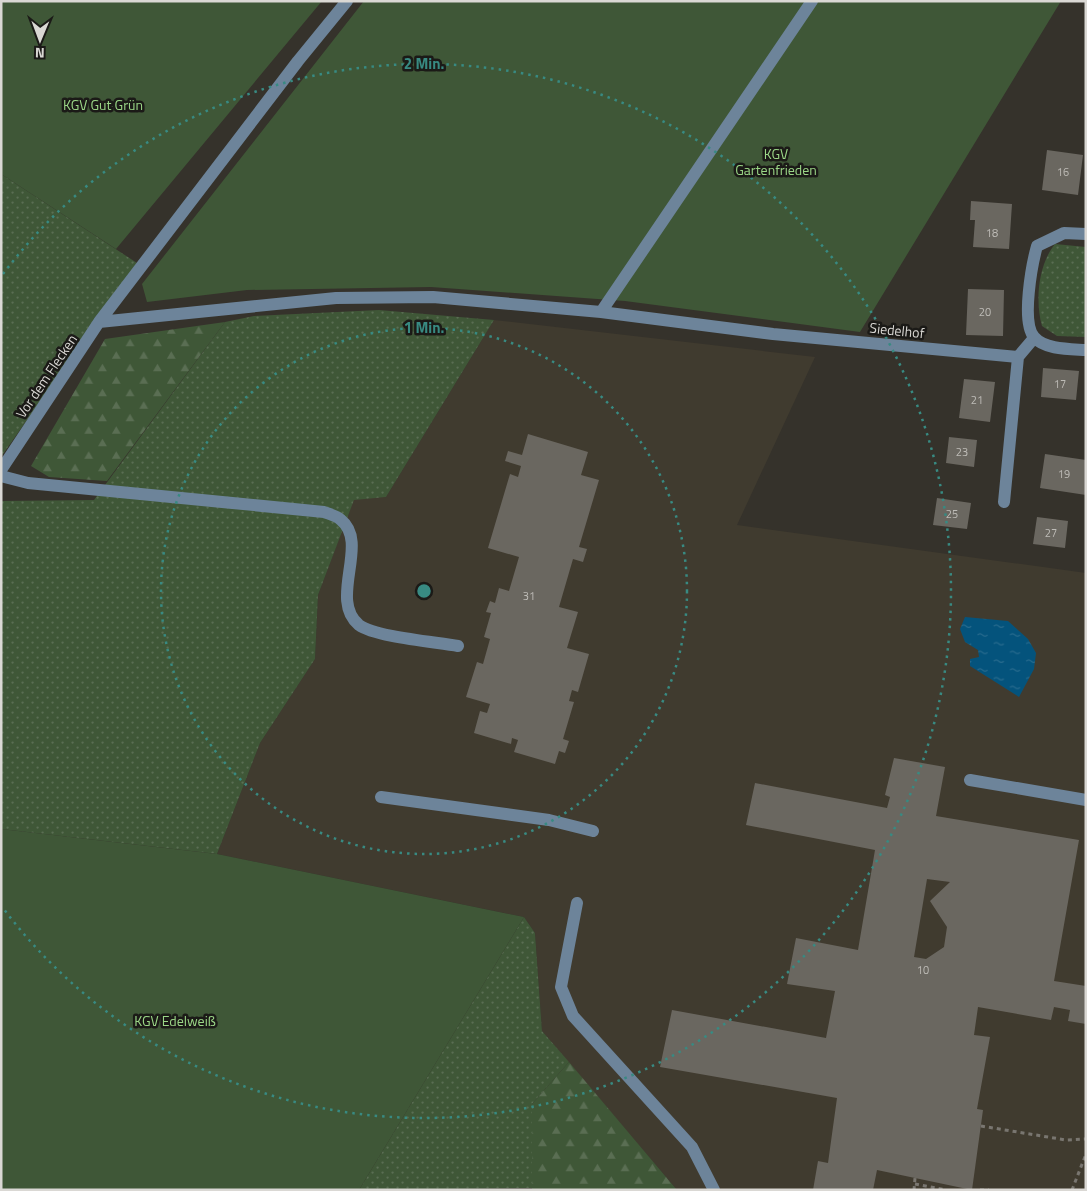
<svg xmlns="http://www.w3.org/2000/svg" width="1087" height="1191" font-family="'Titillium Web',sans-serif">
<style>
.built{fill:#403b2f}
.grass{fill:url(#grass-dots)}
.forest{fill:url(#forest-firs)}
.garden{fill:#3f5737}
.water{fill:url(#water-ripples)}
.building{fill:#6a6760;fill-rule:evenodd}
.lines{fill:none;stroke-linecap:round;stroke-linejoin:round}
.path{stroke:#797670;stroke-width:3;stroke-dasharray:4 4;stroke-linecap:butt}
.minor{stroke:#6d849a;stroke-width:12}
.ring{fill:none;stroke:#388a82;stroke-width:2.5;stroke-dasharray:2.5 5}
.labels{text-anchor:middle;dominant-baseline:central;stroke-width:5;stroke-linejoin:round;paint-order:stroke}
.number-label{font-size:11px;fill:#bebcb7}
.park-label{font-size:14px;fill:#9bd787;stroke:#1b1a17}
.street-label{font-size:14px;fill:#dad8d4;stroke:#1b1a17}
.centre{fill:#388a82;stroke:#1b1a17;stroke-width:2.5}
.ring-label{font-size:15px;text-anchor:middle;font-weight:bold;fill:#388a82;stroke:#1b1a17;stroke-width:5;stroke-linejoin:round;paint-order:stroke}
</style>
<defs>
<pattern id="grass-dots" width="8" height="8" patternUnits="userSpaceOnUse" patternTransform="scale(1.25)"><rect width="8" height="8" fill="#3f5737"/><path d="M2 2h.1M6 6h.1" fill="none" stroke="#5a6e53" stroke-width="1.8" stroke-linecap="round"/></pattern>
<pattern id="forest-firs" width="22" height="20" patternUnits="userSpaceOnUse" patternTransform="scale(1.25)"><rect width="22" height="20" fill="#3f5737"/><path d="M5 1l3.5 6h-7zM16 11l3.5 6h-7z" fill="#5a6e53"/></pattern>
<pattern id="water-ripples" width="26" height="14" patternUnits="userSpaceOnUse" patternTransform="scale(1.25)"><rect width="26" height="14" fill="#04537c"/><path d="M2 4q2-2 4 0t4 0M15 11q2-2 4 0t4 0" fill="none" stroke="#286b8e"/></pattern>
</defs>
<rect width="100%" height="100%" fill="#35322b"/>
<path class="built" d="M 494,320 L 815,357 L 737,525 L 1086,573 L 1086,1190 L 677,1190 L 542,1031 L 535,933 L 524,917 L 217,854 L 260,743 L 315,659 L 318,595 L 354,499 L 386,497 Z"/>
<path class="grass" d="M 1,174 L 137,263 L 1,457 Z
M 1055,244 L 1086,247 L 1086,337 L 1057,336 L 1042,326 C 1035,301 1038,265 1055,244 Z
M 379,310 L 494,320 L 386,497 L 354,500 L 318,595 L 315,659 L 260,743 L 217,854 L 1,829 L 1,501 L 94,500 L 225,322 L 254,316 Z
M 524,917 L 535,933 L 542,1031 L 569,1062 L 532,1104 L 533,1188 L 359,1190 Z"/>
<path class="forest" d="M 225,322 L 107,481 L 49,477 L 31,466 L 105,339 Z
M 569,1062 L 677,1190 L 532,1190 L 532,1104 Z"/>
<path class="garden" d="M 1,1 L 322,1 L 116,249 L 1,174 Z
M 364,1 L 1061,1 L 860,332 L 625,301 L 431,287 L 247,290 L 147,302 L 142,284 Z
M 1,829 L 217,854 L 524,917 L 359,1190 L 1,1190 Z"/>
<path class="water" d="M 965,617 L 1008,621 L 1028,639 L 1036,653 L 1034,669 L 1019,697 L 970,666 L 970,659 L 979,657 L 978,650 L 965,642 L 960,629 Z"/>
<path class="building" d="M 1047,150 L 1083,155 L 1078,195 L 1042,190 Z
M 971,201 L 1012,204 L 1009,249 L 973,247 L 975,220 L 970,220 Z
M 968,289 L 1004,290 L 1003,336 L 966,335 Z
M 1043,368 L 1079,371 L 1076,400 L 1041,397 Z
M 964,379 L 995,382 L 990,422 L 959,418 Z
M 528,434 L 588,452 L 581,475 L 599,480 L 579,547 L 587,549 L 583,562 L 573,559 L 559,607 L 578,612 L 567,648 L 589,654 L 578,692 L 572,690 L 569,701 L 574,702 L 563,739 L 569,741 L 565,753 L 559,751 L 555,764 L 514,752 L 518,740 L 512,738 L 511,744 L 474,733 L 480,711 L 487,713 L 490,704 L 466,697 L 477,662 L 483,664 L 490,639 L 484,637 L 491,613 L 486,612 L 490,601 L 495,603 L 499,588 L 509,591 L 519,557 L 488,548 L 510,474 L 518,477 L 521,466 L 505,461 L 508,451 L 522,455 Z
M 949,437 L 977,440 L 974,467 L 946,463 Z
M 1045,454 L 1086,460 L 1086,495 L 1040,488 Z
M 937,498 L 971,503 L 967,529 L 933,525 Z
M 1037,517 L 1068,521 L 1065,548 L 1033,544 Z
M 894,758 L 945,767 L 936,816 L 1079,840 L 1054,981 L 1086,986 L 1086,1024 L 1068,1021 L 1070,1010 L 1054,1007 L 1051,1020 L 978,1007 L 974,1035 L 990,1037 L 977,1109 L 983,1110 L 972,1190 L 877,1170 L 873,1190 L 813,1190 L 818,1161 L 828,1163 L 837,1098 L 660,1067 L 672,1010 L 826,1038 L 835,991 L 787,984 L 796,938 L 858,950 L 875,850 L 746,825 L 755,783 L 887,808 L 890,797 L 885,795 ZM 927,879 L 950,882 L 930,901 L 947,927 L 944,947 L 926,959 L 914,957 Z"/>
<g class="lines">
<path class="path" d="M 981,1126 L 1066,1140 L 1086,1139
M 915,1184 L 946,1190
M 914,1190 L 915,1178
M 980,1190 L 989,1190
M 1072,1190 L 1086,1154"/>
<path class="minor" d="M 1086,234 L 1064,233 L 1037,246 C 1032,264 1021,322 1034,337 C 1045,350 1071,349 1086,350
M 601,312 L 812,1
M 99,322 L 336,298 L 433,297 L 601,312 L 773,334 L 1018,357
M 1,470 L 99,322 L 298,61 L 347,1
M 1,476 L 28,483 L 324,512 C 329,514 337,516 341,520 C 370,543 328,600 359,625 C 375,637 436,642 458,646
M 1004,502 L 1018,357 L 1034,338
M 970,780 L 1086,800
M 381,797 L 549,820 L 593,831
M 577,903 L 561,987 L 573,1016 L 692,1147 L 714,1190"/>
</g>
<g class="ring">
<circle cx="424" cy="591" r="263"/>
<path d="M3 274A527 527 0 1 1 3 908"/>
</g>
<g class="labels">
<g class="number-label">
<text x="1063" y="172">16</text>
<text x="992" y="233">18</text>
<text x="985" y="312">20</text>
<text x="1060" y="384">17</text>
<text x="977" y="400">21</text>
<text x="962" y="452">23</text>
<text x="1064" y="474">19</text>
<text x="952" y="514">25</text>
<text x="1051" y="533">27</text>
<text x="529" y="596">31</text>
<text x="923" y="970">10</text>
</g>
<g class="park-label">
<text x="103" y="104">KGV Gut Grün</text>
<text x="776" y="153">KGV<tspan x="776" dy="16">Gartenfrieden</tspan></text>
<text x="175" y="1020">KGV Edelweiß</text>
</g>
<g class="street-label">
<text transform="translate(897 330) rotate(6)">Siedelhof</text>
<text transform="translate(46 376) rotate(-56)">Vor dem Flecken</text>
</g>
</g>
<circle cx="424" cy="591" r="8" class="centre"/>
<g class="ring-label">
<text x="424" y="69">2 Min.</text>
<text x="424" y="333">1 Min.</text>
</g>
<rect width="1087" height="1191" fill="none" stroke="#dad8d4" stroke-width="5"/>
<g transform="translate(40 40) rotate(181)" stroke="#1b1a17" stroke-width="4" paint-order="stroke">
<path d="M0-4L9 19L0 12L-9 19Z" fill="#dad8d4"/>
<text y="-8" font-size="14" font-weight="bold" text-anchor="middle" fill="#dad8d4">N</text>
</g>
</svg>
